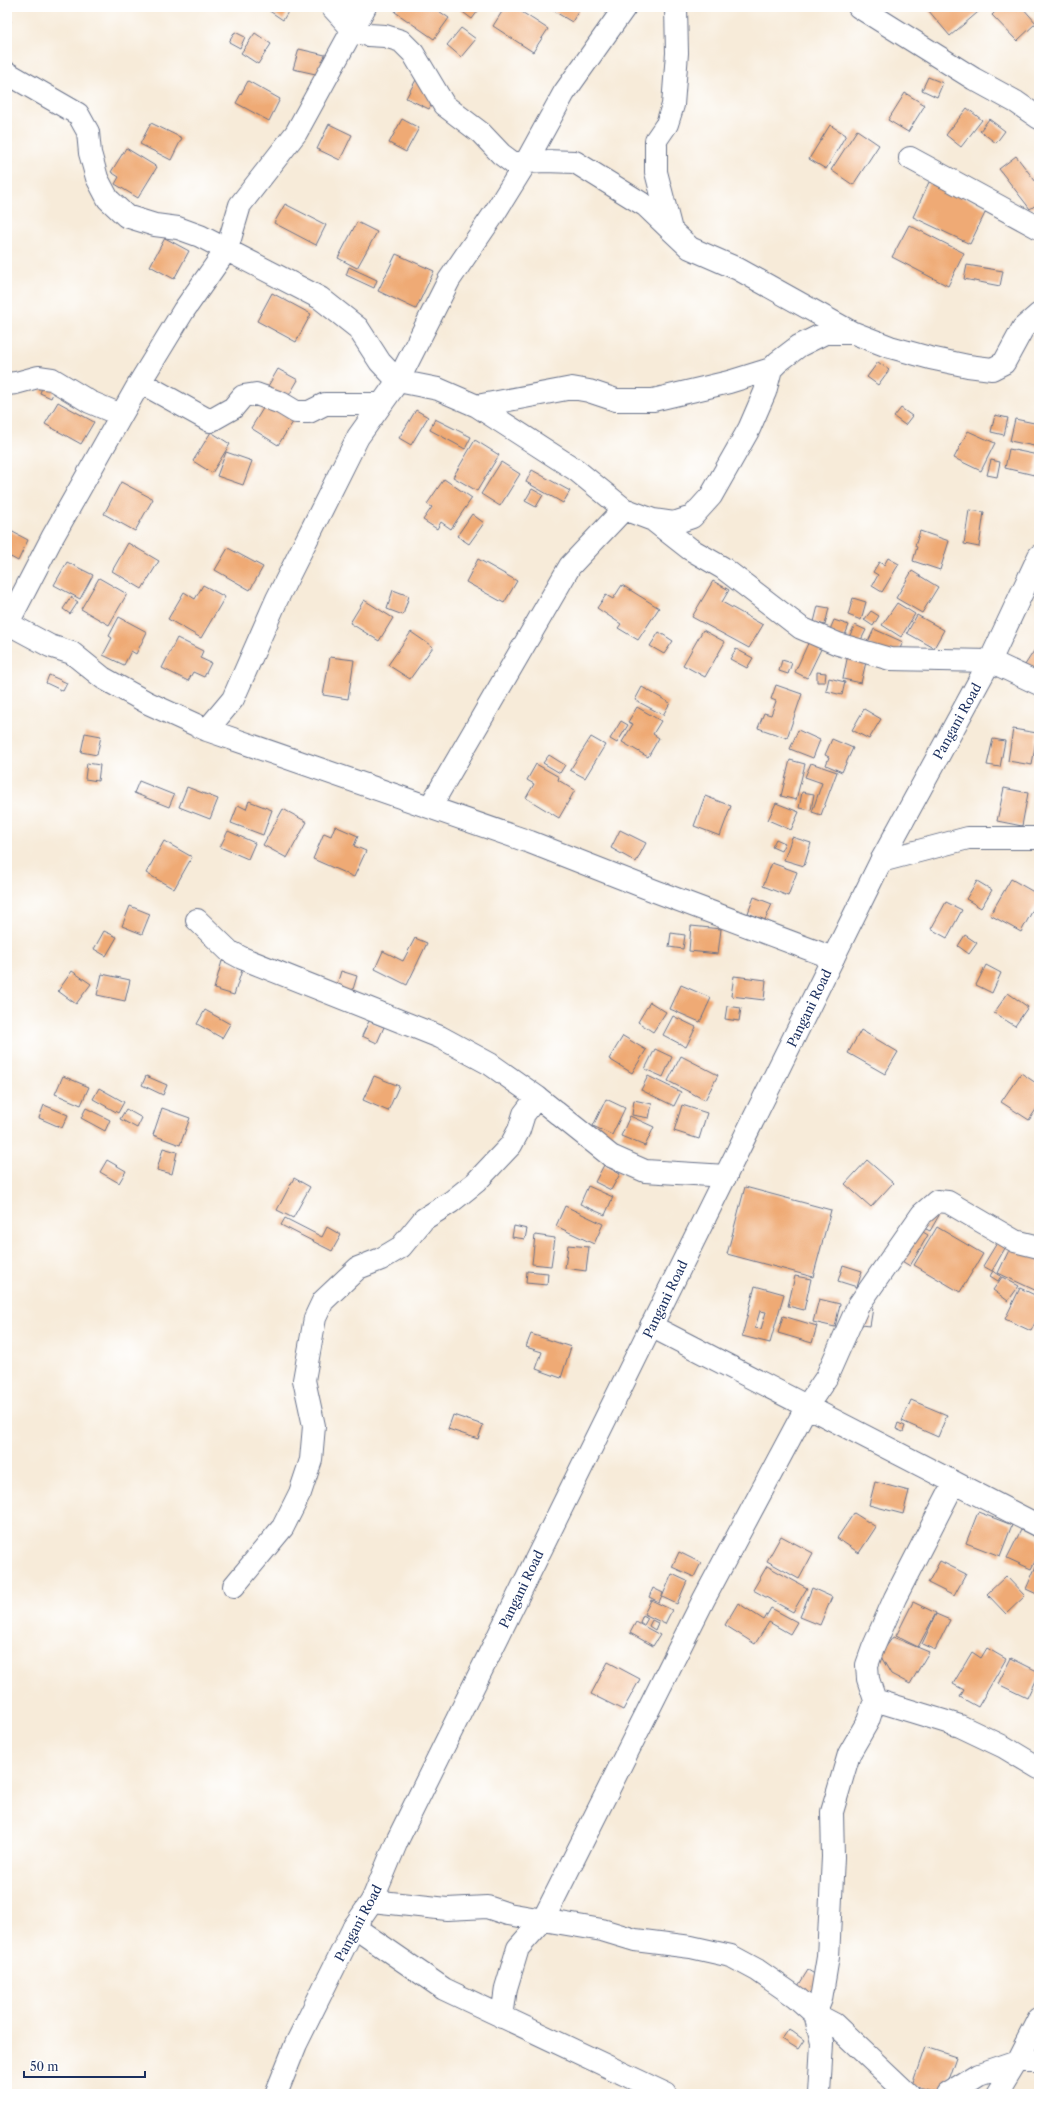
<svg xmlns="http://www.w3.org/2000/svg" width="1046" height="2101" font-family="'Libre Caslon Text',serif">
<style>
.building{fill:#efaa75;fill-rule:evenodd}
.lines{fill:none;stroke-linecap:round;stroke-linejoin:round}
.minor-casing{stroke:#687189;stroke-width:24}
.major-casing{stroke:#687189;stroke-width:24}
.minor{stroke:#fff;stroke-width:22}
.major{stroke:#fff;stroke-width:22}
.labels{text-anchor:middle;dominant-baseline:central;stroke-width:3;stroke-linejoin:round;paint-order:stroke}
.street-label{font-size:13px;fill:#1b2f5e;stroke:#fff}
</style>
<rect width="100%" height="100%" fill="#fff"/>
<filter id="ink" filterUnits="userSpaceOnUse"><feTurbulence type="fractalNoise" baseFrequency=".025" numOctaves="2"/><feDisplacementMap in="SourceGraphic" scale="8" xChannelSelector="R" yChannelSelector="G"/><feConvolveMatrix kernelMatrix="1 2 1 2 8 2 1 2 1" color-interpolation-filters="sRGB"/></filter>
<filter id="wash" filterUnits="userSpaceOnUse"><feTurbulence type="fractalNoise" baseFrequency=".012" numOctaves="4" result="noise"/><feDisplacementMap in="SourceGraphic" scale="16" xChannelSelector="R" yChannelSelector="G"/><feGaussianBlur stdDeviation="0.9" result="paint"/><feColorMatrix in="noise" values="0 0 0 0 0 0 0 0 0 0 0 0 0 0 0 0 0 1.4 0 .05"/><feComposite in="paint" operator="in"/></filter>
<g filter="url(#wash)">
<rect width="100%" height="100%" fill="#f7ebd9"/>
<g id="blocks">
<path class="building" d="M 270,7 L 291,7 L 283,20 L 268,10 Z
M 398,7 L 433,7 L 449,18 L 434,39 L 395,12 Z
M 456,7 L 481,7 L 472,19 Z
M 505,7 L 514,7 L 548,29 L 533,52 L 493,26 Z
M 547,7 L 581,7 L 572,22 Z
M 932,7 L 984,7 L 950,36 L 928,10 Z
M 1000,7 L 1022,7 L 1036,23 L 1017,41 L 992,15 Z
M 7,19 L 11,21 L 7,31 Z
M 461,28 L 476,39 L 461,57 L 447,45 Z
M 235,32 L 245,37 L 240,48 L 229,42 Z
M 255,33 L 271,44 L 258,64 L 241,53 Z
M 299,49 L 325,55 L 320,75 L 293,69 Z
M 928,77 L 943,83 L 937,97 L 922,90 Z
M 417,78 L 440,89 L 429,109 L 406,98 Z
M 248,81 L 280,99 L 269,121 L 236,103 Z
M 905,93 L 925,105 L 908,132 L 888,120 Z
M 967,108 L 982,120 L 961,147 L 946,135 Z
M 402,119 L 419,128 L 406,152 L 389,143 Z
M 989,119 L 1005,131 L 996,143 L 980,131 Z
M 151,123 L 182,138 L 171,160 L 140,144 Z
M 329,124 L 352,135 L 340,160 L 317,149 Z
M 830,125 L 846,135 L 826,169 L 809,159 Z
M 857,130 L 879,145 L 853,185 L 831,170 Z
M 126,148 L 157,167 L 138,198 L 115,184 L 119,177 L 111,172 Z
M 1016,156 L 1039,186 L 1039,203 L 1030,209 L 999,169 Z
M 929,182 L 987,209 L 970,244 L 913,217 Z
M 285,204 L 326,225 L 316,245 L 274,223 Z
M 357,222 L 377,232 L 357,268 L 338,258 Z
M 909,225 L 964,253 L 948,286 L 892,257 Z
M 165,238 L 189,251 L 174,279 L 150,266 Z
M 396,254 L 434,271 L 416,309 L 378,291 Z
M 967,265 L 1003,271 L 1000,286 L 964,279 Z
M 349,267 L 377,280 L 374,288 L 346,275 Z
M 272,293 L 311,314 L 296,342 L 257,321 Z
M 878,362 L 889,370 L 878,385 L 867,377 Z
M 278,369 L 298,380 L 284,404 L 264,393 Z
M 46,378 L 58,382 L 51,398 L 40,393 Z
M 58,402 L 94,422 L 81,444 L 45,424 Z
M 267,402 L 295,419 L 278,445 L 251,428 Z
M 901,408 L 912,416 L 905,425 L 894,417 Z
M 416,410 L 428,417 L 411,445 L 399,438 Z
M 995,415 L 1008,418 L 1004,435 L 991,432 Z
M 435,419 L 471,437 L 465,449 L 430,430 Z
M 1015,419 L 1039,424 L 1039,447 L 1010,441 Z
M 968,431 L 995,443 L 981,471 L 954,458 Z
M 211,432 L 230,444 L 212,473 L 193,461 Z
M 475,440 L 499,455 L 477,491 L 453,477 Z
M 1009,449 L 1038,455 L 1034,475 L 1005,468 Z
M 226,452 L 252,461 L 243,485 L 217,476 Z
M 991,460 L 1000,462 L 997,477 L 987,475 Z
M 501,462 L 520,474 L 500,506 L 481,494 Z
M 532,470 L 570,491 L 563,503 L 526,482 Z
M 444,479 L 472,498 L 451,529 L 441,522 L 437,529 L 423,520 L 432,507 L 427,504 Z
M 121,482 L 153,499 L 135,531 L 104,514 Z
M 532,489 L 543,495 L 536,507 L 525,501 Z
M 969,510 L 984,512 L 979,547 L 964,544 Z
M 472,514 L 484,523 L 469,544 L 457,536 Z
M 7,529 L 28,540 L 18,561 L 7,555 Z
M 920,531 L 949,541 L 940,570 L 913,561 L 917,547 L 915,546 Z
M 128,543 L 159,561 L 142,589 L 112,571 Z
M 228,548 L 263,567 L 250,590 L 215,570 Z
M 888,558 L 899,564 L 882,592 L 872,586 L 878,575 L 873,572 L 879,562 L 884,565 Z
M 478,559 L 517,581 L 504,603 L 466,582 Z
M 67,562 L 93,575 L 80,599 L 54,585 Z
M 912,571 L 938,587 L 922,613 L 896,598 Z
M 99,578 L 127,594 L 109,625 L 81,609 Z
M 713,581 L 729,590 L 722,602 L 763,625 L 749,648 L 692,617 Z
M 203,585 L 225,597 L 201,638 L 168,619 L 184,592 L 195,599 Z
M 622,585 L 659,608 L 638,640 L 618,628 L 621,624 L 597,608 L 606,595 L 613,599 Z
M 393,590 L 409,596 L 403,615 L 387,609 Z
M 71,597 L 78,602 L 70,614 L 63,609 Z
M 853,598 L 866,602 L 861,620 L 848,615 Z
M 364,600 L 393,618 L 379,641 L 350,623 Z
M 897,603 L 915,614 L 901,637 L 882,625 Z
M 818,606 L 829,608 L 825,625 L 814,622 Z
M 871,611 L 879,616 L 873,626 L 864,620 Z
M 917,615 L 944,630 L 934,648 L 907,633 Z
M 119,617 L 147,632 L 136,654 L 131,651 L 124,665 L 103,655 L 112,638 L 109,636 Z
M 834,620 L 849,625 L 844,638 L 829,632 Z
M 855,625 L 866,630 L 859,644 L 848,639 Z
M 874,629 L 903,642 L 896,657 L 867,644 Z
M 703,630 L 725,642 L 705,677 L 683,665 Z
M 411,632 L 433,647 L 410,679 L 388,665 Z
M 659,632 L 673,641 L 664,654 L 650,646 Z
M 177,638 L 203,651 L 200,658 L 211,663 L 204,677 L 193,672 L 188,681 L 162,668 Z
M 810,639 L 823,645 L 807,678 L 795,672 Z
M 1039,643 L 1039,674 L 1025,665 Z
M 736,649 L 753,658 L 747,668 L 730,659 Z
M 848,654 L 867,658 L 861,683 L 843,679 Z
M 330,657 L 354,660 L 348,699 L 323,695 Z
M 782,660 L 792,663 L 788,674 L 779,671 Z
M 817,672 L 826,673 L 825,682 L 817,682 Z
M 49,675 L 67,683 L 63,691 L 46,683 Z
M 829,678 L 845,682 L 842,695 L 826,691 Z
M 776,685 L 802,694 L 787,738 L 758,728 L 764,713 L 771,715 L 776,701 L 771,699 Z
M 642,687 L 670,703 L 663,715 L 635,700 Z
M 637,707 L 661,721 L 653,734 L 659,738 L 648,757 L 622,742 L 633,724 L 628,722 Z
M 864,709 L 881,719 L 869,739 L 852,730 Z
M 621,721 L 628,725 L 617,743 L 610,739 Z
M 1013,729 L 1037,733 L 1032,765 L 1008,761 Z
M 798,730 L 820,740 L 813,758 L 790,749 Z
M 85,733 L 101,736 L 97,755 L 81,752 Z
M 591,737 L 605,745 L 585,778 L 570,770 Z
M 832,739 L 853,748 L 842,772 L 826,765 L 829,757 L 825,755 Z
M 993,739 L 1005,741 L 1000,767 L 987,765 Z
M 549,755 L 565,765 L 560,773 L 543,763 Z
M 790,760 L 805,764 L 796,800 L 781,796 Z
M 87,763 L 100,765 L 98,781 L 85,779 Z
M 811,763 L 837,772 L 821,815 L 812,812 L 822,783 L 805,777 Z
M 536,764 L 559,777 L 558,780 L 575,790 L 559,818 L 526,798 L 534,784 L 527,780 Z
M 139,781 L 174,795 L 169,807 L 134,793 Z
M 187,787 L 218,799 L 210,819 L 179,807 Z
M 1004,788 L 1028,793 L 1022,826 L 997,821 Z
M 802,792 L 814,794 L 811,810 L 799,808 Z
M 705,796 L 731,806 L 720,836 L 694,826 Z
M 249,801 L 272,810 L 263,835 L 231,823 L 238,805 L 246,809 Z
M 776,803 L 799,812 L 791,830 L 768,820 Z
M 283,809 L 307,822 L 287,858 L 263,845 Z
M 335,826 L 358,836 L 354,846 L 366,851 L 354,877 L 313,859 L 324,833 L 331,836 Z
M 620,830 L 646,843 L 636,862 L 611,848 Z
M 228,831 L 255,843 L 248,859 L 220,847 Z
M 792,837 L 811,843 L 804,866 L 784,860 Z
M 776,839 L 785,843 L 781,851 L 772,847 Z
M 164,841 L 192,857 L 174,889 L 146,873 Z
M 772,863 L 797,872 L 788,896 L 763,886 Z
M 1011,879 L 1039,895 L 1039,899 L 1021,932 L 990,915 Z
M 977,881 L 992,890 L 981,908 L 966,899 Z
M 754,897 L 772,904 L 765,920 L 748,913 Z
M 946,902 L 962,910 L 947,938 L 931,929 Z
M 130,906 L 150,914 L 142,934 L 122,926 Z
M 691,926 L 721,929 L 718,954 L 689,951 Z
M 104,931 L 117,937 L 106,956 L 94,949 Z
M 671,933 L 685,935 L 683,949 L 669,947 Z
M 965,935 L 977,943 L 969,954 L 958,946 Z
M 415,938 L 427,943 L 407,985 L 375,969 L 383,951 L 403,961 Z
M 222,961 L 243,967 L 234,995 L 214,989 Z
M 986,965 L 1001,973 L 992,993 L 976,985 Z
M 72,971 L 91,984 L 76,1004 L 58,991 Z
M 341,971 L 357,976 L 351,996 L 335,991 Z
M 102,974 L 130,980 L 125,1001 L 97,995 Z
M 734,976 L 766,980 L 764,1000 L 731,996 Z
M 681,985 L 711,998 L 700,1022 L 670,1009 Z
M 1008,993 L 1028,1007 L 1015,1026 L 994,1013 Z
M 650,1002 L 666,1012 L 653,1032 L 638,1022 Z
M 727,1006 L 741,1008 L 739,1021 L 725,1019 Z
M 205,1010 L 230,1024 L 222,1038 L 197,1024 Z
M 673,1016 L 696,1027 L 686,1047 L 663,1035 Z
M 369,1021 L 384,1027 L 377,1043 L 362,1036 Z
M 861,1030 L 898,1052 L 885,1074 L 848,1053 Z
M 623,1036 L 646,1050 L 632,1073 L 609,1059 Z
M 655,1049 L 672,1057 L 663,1077 L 645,1069 Z
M 681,1056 L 718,1075 L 705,1100 L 668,1081 Z
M 1021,1073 L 1039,1085 L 1039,1105 L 1029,1120 L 1001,1102 Z
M 63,1076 L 89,1087 L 81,1105 L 55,1094 Z
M 146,1076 L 167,1085 L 163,1095 L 142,1085 Z
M 374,1076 L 399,1086 L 388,1111 L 363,1100 Z
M 648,1076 L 681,1092 L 674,1106 L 641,1090 Z
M 99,1088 L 124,1102 L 118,1113 L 93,1099 Z
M 606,1099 L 625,1108 L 612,1135 L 593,1126 Z
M 634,1100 L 652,1104 L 649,1118 L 632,1115 Z
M 44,1105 L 68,1115 L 62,1128 L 39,1118 Z
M 682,1105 L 707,1113 L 699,1139 L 674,1131 Z
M 86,1108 L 110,1120 L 105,1131 L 81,1118 Z
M 162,1108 L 190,1118 L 180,1145 L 153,1135 Z
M 126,1109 L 142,1118 L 137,1128 L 120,1119 Z
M 630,1116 L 654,1127 L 645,1146 L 621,1136 Z
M 163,1148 L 177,1152 L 172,1174 L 157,1170 Z
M 107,1160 L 126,1171 L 119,1183 L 100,1172 Z
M 867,1160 L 893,1183 L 871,1207 L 845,1184 Z
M 604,1165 L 620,1174 L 611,1190 L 595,1182 Z
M 294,1178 L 310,1187 L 293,1218 L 277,1210 Z
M 588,1186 L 613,1197 L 605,1215 L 580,1204 Z
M 745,1187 L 831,1210 L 813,1277 L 727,1254 Z
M 945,1205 L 930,1231 L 922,1227 Z
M 565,1206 L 603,1224 L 594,1244 L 556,1226 Z
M 285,1218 L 322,1237 L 327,1227 L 341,1235 L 332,1251 L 281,1225 Z
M 514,1226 L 527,1229 L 525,1239 L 512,1237 Z
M 937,1227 L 983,1254 L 960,1292 L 914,1265 Z
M 918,1229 L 928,1235 L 910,1266 L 900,1260 Z
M 535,1235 L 555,1238 L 551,1266 L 532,1264 Z
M 1000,1238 L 1008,1243 L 992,1271 L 983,1266 Z
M 568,1245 L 589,1247 L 586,1271 L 565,1268 Z
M 1011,1246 L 1039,1260 L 1039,1292 L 998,1273 Z
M 843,1265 L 862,1271 L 857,1287 L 838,1281 Z
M 527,1271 L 548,1273 L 547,1285 L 526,1283 Z
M 993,1271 L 1001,1276 L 998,1281 L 990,1276 Z
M 795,1276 L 811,1279 L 804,1310 L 788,1306 Z
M 1002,1277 L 1019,1286 L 1008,1301 L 993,1290 Z
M 755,1286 L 784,1294 L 770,1343 L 742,1336 ZM 760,1311 L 766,1312 L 761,1329 L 755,1328 Z
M 1020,1288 L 1039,1297 L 1039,1315 L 1031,1331 L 1005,1319 Z
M 819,1299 L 840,1304 L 835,1327 L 813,1322 Z
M 857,1306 L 873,1308 L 870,1326 L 853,1324 Z
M 783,1316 L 817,1326 L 812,1343 L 778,1333 Z
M 531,1334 L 571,1347 L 561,1378 L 536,1369 L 542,1352 L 526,1347 Z
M 911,1400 L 947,1415 L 938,1437 L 902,1421 Z
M 453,1415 L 483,1425 L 478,1439 L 448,1429 Z
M 898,1423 L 905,1426 L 903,1432 L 896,1429 Z
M 875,1482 L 909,1491 L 903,1514 L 869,1505 Z
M 978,1512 L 1012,1525 L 1000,1556 L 966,1543 Z
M 854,1513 L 876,1527 L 859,1553 L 837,1538 Z
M 1021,1530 L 1039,1539 L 1039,1554 L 1031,1569 L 1007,1558 Z
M 781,1536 L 813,1553 L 799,1579 L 767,1561 Z
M 679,1552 L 701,1563 L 694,1577 L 672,1567 Z
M 1039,1559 L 1039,1595 L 1026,1589 Z
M 940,1561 L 966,1574 L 954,1596 L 928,1583 Z
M 767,1566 L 807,1588 L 793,1612 L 753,1590 Z
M 672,1574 L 687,1581 L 677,1604 L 662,1597 Z
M 1006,1576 L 1025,1596 L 1006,1614 L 987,1594 Z
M 653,1588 L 663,1593 L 659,1602 L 649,1597 Z
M 812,1588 L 832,1597 L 820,1625 L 800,1617 Z
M 651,1600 L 672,1610 L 665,1624 L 644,1614 Z
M 913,1602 L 936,1613 L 918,1647 L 896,1636 Z
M 738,1603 L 764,1620 L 771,1608 L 797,1622 L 790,1634 L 769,1622 L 755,1644 L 725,1625 Z
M 936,1614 L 950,1620 L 935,1650 L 922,1644 Z
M 643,1615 L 648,1618 L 644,1625 L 640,1622 Z
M 652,1620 L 658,1623 L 655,1630 L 649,1626 Z
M 636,1622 L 660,1635 L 653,1646 L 630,1633 Z
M 893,1637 L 929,1652 L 910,1684 L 891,1674 L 880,1655 Z
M 987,1648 L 1006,1659 L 978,1707 L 960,1697 L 964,1690 L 953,1684 L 972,1652 L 981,1658 Z
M 1011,1658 L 1039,1672 L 1027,1698 L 998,1684 Z
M 608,1662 L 640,1679 L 623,1710 L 591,1694 Z
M 808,1970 L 836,1987 L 822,2008 L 795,1991 Z
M 789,2029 L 804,2040 L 798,2049 L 782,2039 Z
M 925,2047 L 956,2057 L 943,2094 L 912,2085 Z"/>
</g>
</g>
<g filter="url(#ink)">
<use href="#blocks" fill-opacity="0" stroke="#687189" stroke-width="1"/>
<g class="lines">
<defs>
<path id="minor" d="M 332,7 L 353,30 L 368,35 L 385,36 L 401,41 L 413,53 L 444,105 L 481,133 L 501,154 L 513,163 L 544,161 L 575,162 L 646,206 L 671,230
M 676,7 L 677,53 L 673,105 L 667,124 L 656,140 L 656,172 L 671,230 L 690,248 L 738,269 L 853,333
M 859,7 L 974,79 L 1016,102 L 1039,118
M 7,73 L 78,114 L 88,132 L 90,153 L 97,178 L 108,199 L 126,216 L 155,225 L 178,228 L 200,236 L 320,298 L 358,328 L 380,362 L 398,381 L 438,389 L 477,406 L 572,388 L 589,391 L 616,400 L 653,400 L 729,382 L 771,369 L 778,362 L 799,346 L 825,333 L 854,333 L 890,347 L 930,358 L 968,366 L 992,369 L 1004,363 L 1023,328 L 1039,314
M 910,158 L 1039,228
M 140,382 L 210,421 L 233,408 L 243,396 L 256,394 L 281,403 L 296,412 L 309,412 L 325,404 L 381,404
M 7,384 L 16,383 L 38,377 L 52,379 L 90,402 L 121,415
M 477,406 L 576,470 L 624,509 L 653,520 L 674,523 L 692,517 L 711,496 L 749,429 L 765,392 L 771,369
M 653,520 L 690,549 L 723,568 L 801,628 L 838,644 L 890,659 L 990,661 L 1039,684
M 7,623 L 50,646 L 72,653 L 103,678 L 148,703 L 207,730 L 233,699 L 277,599 L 358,437 L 398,381 L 449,280 L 494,214 L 525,164 L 564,93 L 625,7
M 8,623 L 52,538 L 140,382 L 184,310 L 227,249 L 240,205 L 296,133 L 365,7
M 207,730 L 530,842 L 655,891 L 833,958
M 430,807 L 570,566 L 624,509
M 881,861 L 968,838 L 1039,838
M 197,920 L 229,951 L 242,958 L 440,1037 L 490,1064 L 537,1097 L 611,1156 L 645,1171 L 726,1176
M 651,1326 L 1039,1526
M 234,1586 L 283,1527 L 300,1493 L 311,1460 L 314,1426 L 304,1380 L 315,1318 L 323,1301 L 358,1268 L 381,1259 L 401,1247 L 424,1219 L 451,1202 L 476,1182 L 511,1145 L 519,1130 L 524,1114 L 537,1097
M 875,1700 L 960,1726 L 1004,1747 L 1039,1768
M 372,1901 L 447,1909 L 487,1907 L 508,1914 L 602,1930 L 635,1940 L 691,1947 L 731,1956 L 757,1970 L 796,1997 L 815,2014 L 834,2024 L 908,2094
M 354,1927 L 444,1989 L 666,2094
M 502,2017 L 506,1988 L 518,1948 L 543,1920 L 704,1599 L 807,1406 L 826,1378 L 858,1306 L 922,1214 L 937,1201 L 948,1202 L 1015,1241 L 1039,1247
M 819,2094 L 822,2043 L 815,2014 L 821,1999 L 828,1957 L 833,1857 L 832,1812 L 849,1754 L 868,1721 L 875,1700 L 868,1679 L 867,1665 L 873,1648 L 895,1598 L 954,1483
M 947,2094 L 979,2074 L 1017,2061 L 1039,2061
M 997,2094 L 1017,2061 L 1039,2018"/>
<path id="major" d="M 276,2094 L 296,2044 L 354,1927 L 372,1901 L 397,1841 L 881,861 L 990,661 L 1039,556"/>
</defs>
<use href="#minor" class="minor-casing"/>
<use href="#major" class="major-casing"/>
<use href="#minor" class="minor"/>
<use href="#major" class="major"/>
</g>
</g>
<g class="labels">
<g class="street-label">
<text transform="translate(957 721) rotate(-61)">Pangani Road</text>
<text transform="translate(809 1008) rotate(-64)">Pangani Road</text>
<text transform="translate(665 1299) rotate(-64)">Pangani Road</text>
<text transform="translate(521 1589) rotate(-64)">Pangani Road</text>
<text transform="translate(358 1923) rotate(-62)">Pangani Road</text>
</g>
</g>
<rect width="1046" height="2101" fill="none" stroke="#fff" stroke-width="24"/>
<path d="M24 2071v6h121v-6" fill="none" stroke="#1b2f5e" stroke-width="2"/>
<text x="30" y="2071" font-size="12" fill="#1b2f5e" stroke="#ffffff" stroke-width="3" paint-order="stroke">50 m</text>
</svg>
